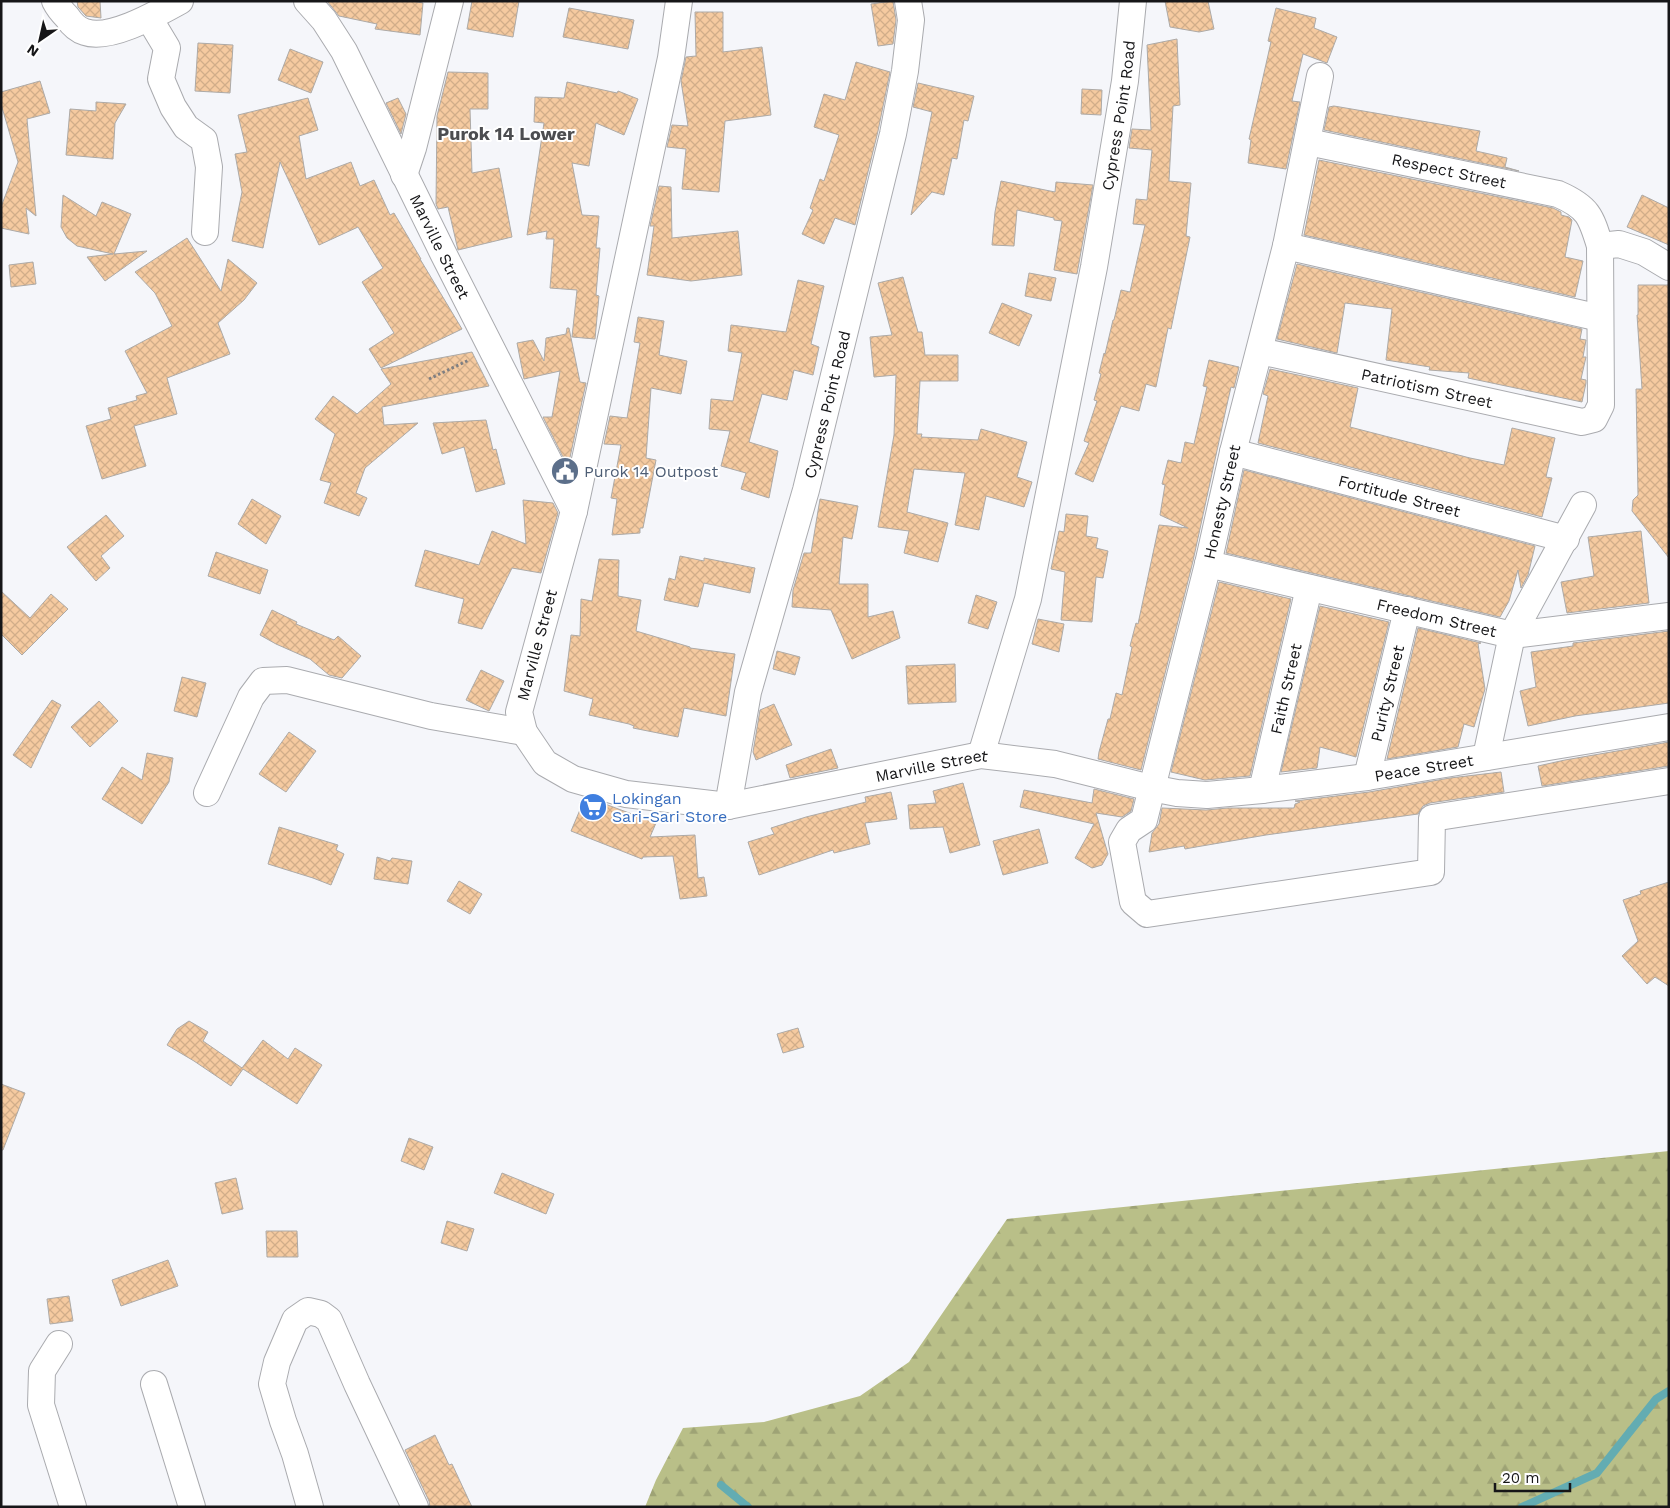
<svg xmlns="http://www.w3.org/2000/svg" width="1670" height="1508" font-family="'Work Sans',sans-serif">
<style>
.forest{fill:url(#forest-firs)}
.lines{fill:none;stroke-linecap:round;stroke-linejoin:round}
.stream{stroke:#63acb2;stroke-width:8}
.building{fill:url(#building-cross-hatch);stroke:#adaaa7}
.minor-casing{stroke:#aaabaf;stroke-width:28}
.path{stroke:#7f7f82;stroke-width:3;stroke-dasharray:2.5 2.5;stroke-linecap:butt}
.minor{stroke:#fff;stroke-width:26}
.labels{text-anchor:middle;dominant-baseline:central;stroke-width:4;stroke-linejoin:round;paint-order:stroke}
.street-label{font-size:16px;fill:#161618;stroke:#fff}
.service-label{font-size:16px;fill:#4e5e75;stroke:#fff;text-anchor:start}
.shop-label{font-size:16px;fill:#366cbe;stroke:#fff;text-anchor:start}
.neighbourhood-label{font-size:18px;font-weight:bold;fill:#4c4d50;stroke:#fff}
</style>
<defs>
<pattern id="forest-firs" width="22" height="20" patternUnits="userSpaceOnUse" patternTransform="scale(1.25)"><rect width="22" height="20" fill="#b9bf88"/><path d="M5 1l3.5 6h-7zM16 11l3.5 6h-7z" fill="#9ea375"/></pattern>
<pattern id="building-cross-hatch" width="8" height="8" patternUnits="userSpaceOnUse" patternTransform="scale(1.25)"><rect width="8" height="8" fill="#f5caa0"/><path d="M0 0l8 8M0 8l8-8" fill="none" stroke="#d1ad89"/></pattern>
</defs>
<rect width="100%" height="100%" fill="#f5f6fa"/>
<path class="forest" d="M 1669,1151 L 1669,1507 L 645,1507 L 656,1480 L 683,1428 L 764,1422 L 860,1396 L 909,1362 L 1007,1219 Z"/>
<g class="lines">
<path class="stream" d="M 721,1485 L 748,1507
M 1522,1507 L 1597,1473 L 1656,1399 L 1669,1391"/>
</g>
<path class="building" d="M 77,1 L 100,1 L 101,18 L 86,16 L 78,7 Z
M 327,1 L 412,1 L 423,3 L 420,35 L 375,29 L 377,24 L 339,16 Z
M 472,1 L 519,1 L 513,37 L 467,29 Z
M 893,1 L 896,20 L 893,44 L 878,46 L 871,4 Z
M 1165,1 L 1208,1 L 1214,29 L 1199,32 L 1170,27 Z
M 569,8 L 634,20 L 628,49 L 563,37 Z
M 1276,8 L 1316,18 L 1314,28 L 1337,37 L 1327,63 L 1303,54 L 1292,101 L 1300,102 L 1286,169 L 1248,163 L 1251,140 L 1249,139 L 1271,42 L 1268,41 Z
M 695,12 L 723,12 L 723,52 L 762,47 L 771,115 L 725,121 L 719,192 L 682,189 L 686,149 L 667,147 L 672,125 L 688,126 L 681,81 L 686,57 L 696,56 Z
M 1177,39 L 1180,105 L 1173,106 L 1169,181 L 1191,183 L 1186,236 L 1190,237 L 1171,329 L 1168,328 L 1156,387 L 1146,384 L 1139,411 L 1121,406 L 1093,482 L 1075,474 L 1089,443 L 1084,441 L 1097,401 L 1094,400 L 1101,374 L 1099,373 L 1104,353 L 1105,354 L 1113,320 L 1114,320 L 1121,290 L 1130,292 L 1145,225 L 1133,224 L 1136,199 L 1147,200 L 1152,150 L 1129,148 L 1132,129 L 1151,130 L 1147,45 Z
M 198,43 L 233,45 L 230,93 L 195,91 Z
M 290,49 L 323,62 L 311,93 L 278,80 Z
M 856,62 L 890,72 L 878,131 L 855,225 L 835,218 L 824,244 L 802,234 L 813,210 L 810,208 L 820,179 L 824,181 L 839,135 L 814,127 L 824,94 L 845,100 Z
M 448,72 L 488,73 L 488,109 L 470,109 L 472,173 L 499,168 L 512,237 L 458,250 L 448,207 L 438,209 L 436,204 L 437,116 Z
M 40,81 L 50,113 L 27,119 L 36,216 L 26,208 L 29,234 L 1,228 L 1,207 L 18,162 L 1,104 L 1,92 Z
M 567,82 L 617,93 L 618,91 L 638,99 L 624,135 L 596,123 L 589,166 L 572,163 L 582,215 L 599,216 L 596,248 L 600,248 L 596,295 L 599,296 L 595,339 L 572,337 L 577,290 L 550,288 L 554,239 L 546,239 L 547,231 L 527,235 L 544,123 L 534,122 L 535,97 L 564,98 Z
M 918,83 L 974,96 L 968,121 L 964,120 L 957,159 L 952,158 L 944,195 L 932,192 L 911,215 L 932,112 L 913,107 Z
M 1082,89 L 1102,90 L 1101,115 L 1081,114 Z
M 308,98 L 318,130 L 299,136 L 306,179 L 351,162 L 360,186 L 374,180 L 390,215 L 394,213 L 421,259 L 420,259 L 462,329 L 381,368 L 369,349 L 394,333 L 362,282 L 383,268 L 358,227 L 319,245 L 280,162 L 263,248 L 232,241 L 242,192 L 235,154 L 247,152 L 238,115 Z
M 398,98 L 406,114 L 401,134 L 386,103 Z
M 96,102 L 126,104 L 115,123 L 113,159 L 66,155 L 70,109 L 96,111 Z
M 1334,106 L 1480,131 L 1476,151 L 1507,158 L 1505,167 L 1519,171 L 1324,130 L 1329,107 Z
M 1319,160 L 1553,208 L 1561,212 L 1561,215 L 1569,217 L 1572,220 L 1565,257 L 1583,261 L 1575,297 L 1304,235 Z
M 1001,181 L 1055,192 L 1056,182 L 1093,185 L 1077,274 L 1054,270 L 1062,221 L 1054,220 L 1054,218 L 1017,210 L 1014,246 L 992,245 L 995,212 Z
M 659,186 L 671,187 L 672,238 L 738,231 L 742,275 L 691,281 L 647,275 L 654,226 L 650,226 Z
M 63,195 L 96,216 L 102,202 L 131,214 L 114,254 L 147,251 L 105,281 L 87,257 L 113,254 L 77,246 L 67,238 L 61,227 Z
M 1642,195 L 1669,208 L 1669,245 L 1627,227 Z
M 187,238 L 221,291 L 228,259 L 257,283 L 244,300 L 218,323 L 230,354 L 167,378 L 177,414 L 134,426 L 146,466 L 102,479 L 86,426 L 111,419 L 108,408 L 137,400 L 136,396 L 147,393 L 125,351 L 172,326 L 155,293 L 135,272 Z
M 33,262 L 36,284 L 11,287 L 9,265 Z
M 1297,264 L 1582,329 L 1580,339 L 1586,340 L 1583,357 L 1586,357 L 1581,379 L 1586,380 L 1586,383 L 1582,402 L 1468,378 L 1469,373 L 1429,370 L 1430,367 L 1386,360 L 1392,309 L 1345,303 L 1337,353 L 1277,339 Z
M 1029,273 L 1056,278 L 1051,301 L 1025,296 Z
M 903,277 L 918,332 L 922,332 L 925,355 L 958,355 L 958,381 L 920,381 L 917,434 L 922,434 L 921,437 L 978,440 L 981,429 L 1027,442 L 1017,477 L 1032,482 L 1024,507 L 986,496 L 979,530 L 955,525 L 965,473 L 914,469 L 907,512 L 948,523 L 938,562 L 904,553 L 909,531 L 878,527 L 894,435 L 896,375 L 874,377 L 870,337 L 892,335 L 878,283 Z
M 798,280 L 824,286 L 811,344 L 819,347 L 813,375 L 794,370 L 787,400 L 762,394 L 749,442 L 778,451 L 769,498 L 741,489 L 746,473 L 721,466 L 730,431 L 709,429 L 711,399 L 733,401 L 742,353 L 728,351 L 731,325 L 786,332 Z
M 1638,285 L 1669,285 L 1669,558 L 1632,511 L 1633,500 L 1638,495 L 1636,389 L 1642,389 L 1637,315 L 1638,315 Z
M 1002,303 L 1032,315 L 1019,346 L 989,333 Z
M 638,317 L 664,321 L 659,355 L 687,361 L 681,394 L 651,388 L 646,458 L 656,460 L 643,528 L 640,528 L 640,533 L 612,535 L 617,499 L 611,498 L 621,445 L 604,444 L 610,416 L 627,418 L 640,343 L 634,342 Z
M 567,328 L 569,328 L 580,382 L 586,383 L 569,462 L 565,461 L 543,417 L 552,417 L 560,371 L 524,379 L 517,343 L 533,340 L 544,361 L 546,338 L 566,334 Z
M 472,352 L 489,386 L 382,407 L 384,425 L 418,423 L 365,468 L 356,493 L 367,498 L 359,516 L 324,503 L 331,483 L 320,480 L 335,434 L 315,419 L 333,396 L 357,414 L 391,384 L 381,369 Z
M 1209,360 L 1239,367 L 1234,388 L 1231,387 L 1226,409 L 1193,561 L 1141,770 L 1098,759 L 1099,752 L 1108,719 L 1110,719 L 1116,693 L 1122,695 L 1132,647 L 1130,646 L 1136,623 L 1138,624 L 1159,525 L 1188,528 L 1160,515 L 1165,485 L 1162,484 L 1168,460 L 1181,463 L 1185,442 L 1194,444 L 1207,387 L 1203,386 Z
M 1270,369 L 1358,388 L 1350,427 L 1470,458 L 1504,465 L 1512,428 L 1555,438 L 1546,477 L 1552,478 L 1542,517 L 1258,443 L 1268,396 L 1263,394 Z
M 486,420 L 493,450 L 496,449 L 505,484 L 476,492 L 464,447 L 442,454 L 433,423 Z
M 1244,470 L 1535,546 L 1528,575 L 1521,588 L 1518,570 L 1509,601 L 1500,617 L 1226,553 Z
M 252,499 L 281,516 L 266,544 L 238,524 Z
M 820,499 L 858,506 L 852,539 L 843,537 L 839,584 L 868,584 L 868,617 L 893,611 L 900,638 L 852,659 L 831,610 L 792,607 L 793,590 L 804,553 L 811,553 Z
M 523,500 L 553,503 L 558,513 L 541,573 L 512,568 L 482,629 L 458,623 L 464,599 L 415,586 L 425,550 L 479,565 L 492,531 L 526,544 Z
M 1066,514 L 1088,516 L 1086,536 L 1098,538 L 1096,548 L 1108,551 L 1103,578 L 1096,577 L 1092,622 L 1061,620 L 1065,572 L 1051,569 L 1059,531 L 1064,532 Z
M 106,515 L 124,536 L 101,556 L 110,568 L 96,581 L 67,547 Z
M 1641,531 L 1649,603 L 1567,613 L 1561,582 L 1594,576 L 1588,537 Z
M 216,552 L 268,570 L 260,594 L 208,576 Z
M 680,556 L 704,561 L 704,558 L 755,568 L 750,593 L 704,583 L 698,607 L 664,600 L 669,578 L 675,580 Z
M 599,559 L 619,560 L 618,596 L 641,600 L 636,631 L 690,647 L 690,648 L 735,654 L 726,716 L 684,708 L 678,737 L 633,728 L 634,726 L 629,724 L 589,715 L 593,699 L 564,691 L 571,635 L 580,636 L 581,599 L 592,601 Z
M 1219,582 L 1291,599 L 1250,776 L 1205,780 L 1171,772 Z
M 1,591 L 30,618 L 51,594 L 68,609 L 22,655 L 1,634 Z
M 976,595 L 997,602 L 988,629 L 968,623 Z
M 1320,606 L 1389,622 L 1356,757 L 1320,747 L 1317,768 L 1281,772 Z
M 272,610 L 297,622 L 296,624 L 334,640 L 338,636 L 361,656 L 342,678 L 329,675 L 310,659 L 276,644 L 260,635 Z
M 1038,619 L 1064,624 L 1059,652 L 1032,644 Z
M 1418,628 L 1481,643 L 1478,644 L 1485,689 L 1474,727 L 1464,724 L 1458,747 L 1387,759 Z
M 1669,631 L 1669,703 L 1575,716 L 1528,726 L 1520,691 L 1536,687 L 1531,652 L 1573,646 L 1573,643 Z
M 777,651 L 800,657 L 795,675 L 773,669 Z
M 955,664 L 956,702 L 908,704 L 906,666 Z
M 481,670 L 504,681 L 489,711 L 466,700 Z
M 182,677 L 206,683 L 197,717 L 174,711 Z
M 52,700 L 61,705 L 31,768 L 13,755 Z
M 99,701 L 118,721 L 90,747 L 71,727 Z
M 774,704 L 792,745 L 756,760 L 753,752 L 760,710 Z
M 289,732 L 316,751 L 286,792 L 259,774 Z
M 1669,742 L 1669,766 L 1542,786 L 1538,766 L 1565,760 Z
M 831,749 L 838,768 L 790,778 L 786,765 Z
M 147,753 L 173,758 L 169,782 L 142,824 L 102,799 L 122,767 L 142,780 Z
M 1501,772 L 1504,792 L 1430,803 L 1423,806 L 1418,814 L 1266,835 L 1196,847 L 1185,849 L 1184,846 L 1149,852 L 1152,833 L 1159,824 L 1162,808 L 1206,810 L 1228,808 L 1294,808 L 1295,804 L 1300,802 L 1295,801 L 1369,792 L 1450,778 Z
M 963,783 L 980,845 L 950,853 L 943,827 L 910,829 L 908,805 L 936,803 L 933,791 Z
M 1094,789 L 1134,799 L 1131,811 L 1122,817 L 1096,813 L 1108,854 L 1102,865 L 1092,868 L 1075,858 L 1094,824 L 1020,807 L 1024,790 L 1092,803 Z
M 891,792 L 897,819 L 865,823 L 870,844 L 834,853 L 833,850 L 759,875 L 748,842 L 774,834 L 771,828 L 806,817 L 866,802 L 865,797 Z
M 585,798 L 605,804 L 656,823 L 650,837 L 695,835 L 698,878 L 704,877 L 707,896 L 680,899 L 673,856 L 643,857 L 642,859 L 571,831 Z
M 279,827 L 338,845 L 336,850 L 344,854 L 331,885 L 313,878 L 268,864 Z
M 1039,829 L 1048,863 L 1003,875 L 993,841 Z
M 377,857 L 390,861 L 392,858 L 412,861 L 408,884 L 374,879 Z
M 459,881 L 482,894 L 470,914 L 447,901 Z
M 1669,882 L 1669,986 L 1655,977 L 1647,984 L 1622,956 L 1638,941 L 1623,900 L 1641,894 L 1640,891 Z
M 189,1021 L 208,1032 L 203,1041 L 242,1068 L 263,1040 L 288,1059 L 295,1048 L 322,1065 L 297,1104 L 243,1069 L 231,1086 L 194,1061 L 167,1045 L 177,1029 Z
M 798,1028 L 804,1047 L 783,1053 L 777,1034 Z
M 1,1084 L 25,1093 L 3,1150 L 1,1150 Z
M 409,1138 L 433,1147 L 424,1170 L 401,1161 Z
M 502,1173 L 554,1194 L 546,1214 L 494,1193 Z
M 236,1178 L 243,1209 L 222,1214 L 215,1183 Z
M 447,1221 L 474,1229 L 467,1251 L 441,1243 Z
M 266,1231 L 297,1231 L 298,1257 L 267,1257 Z
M 168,1260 L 178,1286 L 121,1306 L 112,1280 Z
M 69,1296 L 73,1321 L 50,1324 L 47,1299 Z
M 435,1435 L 449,1465 L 452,1464 L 472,1507 L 430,1507 L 429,1501 L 405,1450 Z"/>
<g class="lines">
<defs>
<g id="minor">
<path d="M 55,1 C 58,7 62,12 67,17 C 71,23 78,30 85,32 C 110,41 158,13 180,1"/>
<path id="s1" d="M 307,1 L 324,20 L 344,51 L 443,253 L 574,511 L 519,712 L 524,732 L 545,763 L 573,779 L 626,794 L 728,806 L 981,755 L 1055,764 L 1151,788 L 1177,793 L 1207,795 L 1262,790 L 1367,777 L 1669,727"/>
<path d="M 149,18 L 167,48 L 161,79 L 173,107 L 186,127 L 204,140 L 209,167 L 205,232"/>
<path d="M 1320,76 L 1286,246 L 1233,452 L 1208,564 L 1144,820 L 1129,830 L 1122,842 L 1133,902 L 1147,914 L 1431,872 L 1432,818 L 1669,781"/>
<path d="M 404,175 L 413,148 L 450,1"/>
<path d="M 1286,246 L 1600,318"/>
<path d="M 1600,246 L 1619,244 L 1644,252 L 1669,267"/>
<path id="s2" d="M 1260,351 L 1582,422 L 1594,419 L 1601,405 L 1600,246 C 1591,216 1588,207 1558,194 L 1308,142"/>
<path id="s3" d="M 1233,452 L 1566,539"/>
<path d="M 574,511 L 671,58 L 679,1"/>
<path id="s4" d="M 1208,564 L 1512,635 L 1669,616"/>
<path id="s5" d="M 981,755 L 1028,599 L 1094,267 L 1125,81 L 1133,1"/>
<path d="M 1486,757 L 1512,635 L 1583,505"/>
<path id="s6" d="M 1367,777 L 1407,610"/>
<path id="s7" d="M 1262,790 L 1309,588"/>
<path d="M 207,793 L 251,697 L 263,681 L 287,680 L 431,716 L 524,732"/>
<path id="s8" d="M 728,806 L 748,692 L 806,490 L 893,134 L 905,71 L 911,20 L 908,1"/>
<path d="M 59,1344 L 42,1371 L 41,1405 L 73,1507"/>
<path d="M 154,1384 L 192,1507"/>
<path d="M 310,1507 L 295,1454 L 283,1421 L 272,1384 L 277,1362 L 295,1320 L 308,1311 L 321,1314 L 329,1320 L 357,1384 L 415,1507"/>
</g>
</defs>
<use href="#minor" class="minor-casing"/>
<path class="path" d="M 429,379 L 469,360"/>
<use href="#minor" class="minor"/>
</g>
<defs>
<symbol id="civic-disc" viewBox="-11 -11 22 22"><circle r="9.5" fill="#5c6f8a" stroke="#fff"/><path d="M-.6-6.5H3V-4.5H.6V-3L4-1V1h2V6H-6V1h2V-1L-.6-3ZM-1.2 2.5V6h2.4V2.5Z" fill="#fff"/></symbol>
<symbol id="supermarket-disc" viewBox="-11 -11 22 22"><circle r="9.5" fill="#3f7fe0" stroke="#fff"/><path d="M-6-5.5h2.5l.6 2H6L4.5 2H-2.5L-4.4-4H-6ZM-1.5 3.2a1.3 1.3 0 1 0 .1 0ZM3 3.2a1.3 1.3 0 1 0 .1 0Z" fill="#fff"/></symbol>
</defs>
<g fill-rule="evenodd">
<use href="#civic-disc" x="549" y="455" width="32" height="32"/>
<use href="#supermarket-disc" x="577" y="791" width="32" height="32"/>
</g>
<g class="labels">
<g class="street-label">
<text stroke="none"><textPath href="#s5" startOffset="655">Cypress Point Road</textPath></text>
<text transform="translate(1449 171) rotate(12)">Respect Street</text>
<text stroke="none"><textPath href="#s1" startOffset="280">Marville Street</textPath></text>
<text stroke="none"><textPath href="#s2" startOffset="171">Patriotism Street</textPath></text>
<text stroke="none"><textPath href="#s8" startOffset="414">Cypress Point Road</textPath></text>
<text stroke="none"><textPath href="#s3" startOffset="172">Fortitude Street</textPath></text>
<text transform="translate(1222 502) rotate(-77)">Honesty Street</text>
<text stroke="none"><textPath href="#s4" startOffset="235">Freedom Street</textPath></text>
<text transform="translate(537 645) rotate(-75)">Marville Street</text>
<text stroke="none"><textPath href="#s7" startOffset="104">Faith Street</textPath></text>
<text stroke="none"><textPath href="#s6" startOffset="86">Purity Street</textPath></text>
<text stroke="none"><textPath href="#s1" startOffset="1241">Marville Street</textPath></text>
<text stroke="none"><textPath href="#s1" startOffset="1740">Peace Street</textPath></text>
</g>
<g class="service-label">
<text x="584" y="471">Purok 14 Outpost</text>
</g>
<g class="shop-label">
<text x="612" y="798">Lokingan<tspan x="612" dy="18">Sari-Sari Store</tspan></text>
</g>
<g class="neighbourhood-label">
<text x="506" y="133">Purok 14 Lower</text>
</g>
</g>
<rect width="1670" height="1508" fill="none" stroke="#161618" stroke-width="5"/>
<g transform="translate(40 40) rotate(214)" stroke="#ffffff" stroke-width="4" paint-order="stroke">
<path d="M0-4L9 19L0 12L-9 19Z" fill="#161618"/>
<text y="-8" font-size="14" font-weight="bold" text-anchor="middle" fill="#161618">N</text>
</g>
<path d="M1495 1483v8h75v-8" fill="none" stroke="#161618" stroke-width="2.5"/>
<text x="1502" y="1483" font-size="15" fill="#161618" stroke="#ffffff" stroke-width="4" paint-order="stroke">20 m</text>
</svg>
